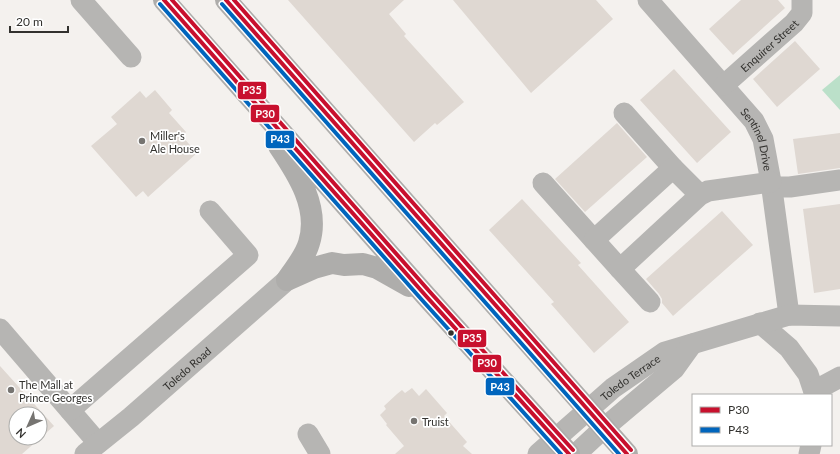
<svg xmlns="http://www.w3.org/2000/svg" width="840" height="454" font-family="Lato,sans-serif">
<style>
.green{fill:#bbe0c9}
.building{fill:#dfd8d2;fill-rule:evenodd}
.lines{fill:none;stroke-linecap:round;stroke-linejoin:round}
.minor{stroke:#b6b5b3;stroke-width:21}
.major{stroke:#aeadab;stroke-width:22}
.bus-1-casing{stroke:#fff;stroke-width:7}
.bus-2-casing{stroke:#fff;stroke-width:7}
.bus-3-casing{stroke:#fff;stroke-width:7}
.bus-1{stroke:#c8102e;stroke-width:4}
.bus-2{stroke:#0065bd;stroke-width:4}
.bus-3{stroke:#c8102e;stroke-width:4}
.poi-dot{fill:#767471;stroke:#fff;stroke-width:1.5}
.bus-dot{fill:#32312e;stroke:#fff;stroke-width:1.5}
.labels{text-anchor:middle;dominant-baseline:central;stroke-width:3.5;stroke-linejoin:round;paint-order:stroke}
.street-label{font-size:11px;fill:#32312e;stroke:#fff}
.poi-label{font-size:11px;fill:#32312e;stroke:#fff;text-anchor:start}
.line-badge{stroke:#fff;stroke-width:1.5}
.badge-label{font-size:11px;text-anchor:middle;font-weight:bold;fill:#fff}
</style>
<rect width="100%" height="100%" fill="#f4f1ee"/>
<path class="green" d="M 840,75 L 840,110 L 822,90 Z"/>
<path class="building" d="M 288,0 L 404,0 L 389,14 L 406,34 L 404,36 L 464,102 L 437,125 L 435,123 L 414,142 Z
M 453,0 L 596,0 L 613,19 L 531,93 Z
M 741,0 L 778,0 L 785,8 L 733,55 L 709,29 Z
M 795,41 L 820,69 L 777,107 L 753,79 Z
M 674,69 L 731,132 L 697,163 L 640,100 Z
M 155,90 L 172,110 L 169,113 L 186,132 L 182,136 L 197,153 L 148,197 L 143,191 L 136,197 L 91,146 L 117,124 L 111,117 L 140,91 L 146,98 Z
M 617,123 L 647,157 L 585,212 L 555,179 Z
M 840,133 L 840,168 L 798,174 L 793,139 Z
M 522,199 L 581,263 L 578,265 L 629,322 L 594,353 L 551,304 L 554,302 L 489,230 Z
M 840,204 L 840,289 L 814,293 L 803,209 Z
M 722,211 L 753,245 L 673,316 L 662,303 L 662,299 L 659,294 L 646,279 Z
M 0,366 L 54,426 L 22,454 L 0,454 ZM 16,414 L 40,414 L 40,438 L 16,438 Z
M 412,388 L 419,396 L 426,389 L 447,413 L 444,416 L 467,442 L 463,446 L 472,454 L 395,454 L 404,446 L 386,425 L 387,424 L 380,415 L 386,409 L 384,406 L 397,394 L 402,390 L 405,393 Z"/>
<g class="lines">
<g class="minor">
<path d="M 81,0 L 131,57"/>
<path id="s1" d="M 648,0 L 754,121 L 763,139 L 771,182 L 789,315"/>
<path id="s2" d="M 724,85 L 794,23 L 802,13 L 802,0"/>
<path d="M 624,113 L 673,168"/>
<path d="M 543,183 L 594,240"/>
<path d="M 772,187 L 790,187 L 840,180"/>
<path d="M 700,195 L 673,168 L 594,240 L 620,269 L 700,195 L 708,191 L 771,182"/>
<path d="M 620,269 L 650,302"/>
<path d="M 760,323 L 789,348 L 808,374 L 815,395"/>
<path d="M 0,329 L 98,443"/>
<path d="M 814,391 L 840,377"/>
<path d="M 70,410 L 248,255 L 210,211"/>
<path d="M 308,434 L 320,454"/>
<path id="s3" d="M 85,454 L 131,417 L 287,280"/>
<path id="s4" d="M 538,454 L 613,388 L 665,352 L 789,315 L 840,316"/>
<path d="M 576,454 L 604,428 L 674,369 L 692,344"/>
<path d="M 809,454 L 811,445"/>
</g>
<path class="major" d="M 164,0 L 426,296 L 569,454
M 226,0 L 627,454
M 279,146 C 298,174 320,208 309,243 C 305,257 295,268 287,280
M 287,280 L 314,268 L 332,263 L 344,265 L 363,264 L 377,268 L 409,286"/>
<defs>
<path id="bus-1" d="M 164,0 L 426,296 L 569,454
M 226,0 L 627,454"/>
<path id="bus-2" d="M 160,4 L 422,300 L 561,454
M 222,4 L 619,454"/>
<path id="bus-3" d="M 172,0 L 430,292 L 573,450
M 234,0 L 631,450"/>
</defs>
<use href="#bus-1" class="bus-1-casing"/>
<use href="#bus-2" class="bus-2-casing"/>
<use href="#bus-3" class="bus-3-casing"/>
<use href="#bus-1" class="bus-1"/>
<use href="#bus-2" class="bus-2"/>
<use href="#bus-3" class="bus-3"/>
</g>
<g class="poi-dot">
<circle cx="142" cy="141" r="4"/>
<circle cx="11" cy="390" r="4"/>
<circle cx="414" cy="421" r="4"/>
</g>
<circle class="bus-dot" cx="451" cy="333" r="3.5"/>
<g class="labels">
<g class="street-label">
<text stroke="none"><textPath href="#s2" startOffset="60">Enquirer Street</textPath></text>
<text stroke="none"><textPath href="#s1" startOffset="179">Sentinel Drive</textPath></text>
<text stroke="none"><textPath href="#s3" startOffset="133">Toledo Road</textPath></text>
<text stroke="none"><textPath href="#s4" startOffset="120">Toledo Terrace</textPath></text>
</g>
<g class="poi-label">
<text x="150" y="135">Miller's<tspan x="150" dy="13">Ale House</tspan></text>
<text x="19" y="384">The Mall at<tspan x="19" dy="13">Prince Georges</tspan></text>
<text x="422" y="421">Truist</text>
</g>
</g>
<g class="line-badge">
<rect x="237" y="81" width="30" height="19" rx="4" fill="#c8102e"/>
<rect x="250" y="104" width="30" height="19" rx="4" fill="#c8102e"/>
<rect x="265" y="130" width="30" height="19" rx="4" fill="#0065bd"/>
<rect x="457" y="329" width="30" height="19" rx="4" fill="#c8102e"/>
<rect x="472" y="354" width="30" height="19" rx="4" fill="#c8102e"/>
<rect x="485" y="377" width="30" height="19" rx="4" fill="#0065bd"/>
</g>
<g class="badge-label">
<text x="252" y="94">P35</text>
<text x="265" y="118">P30</text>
<text x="280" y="143">P43</text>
<text x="472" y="342">P35</text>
<text x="487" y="367">P30</text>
<text x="500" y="391">P43</text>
</g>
<rect x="692" y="394" width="140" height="52" fill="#ffffff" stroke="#adadab"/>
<rect x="700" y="407" width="20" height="6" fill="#c8102e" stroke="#adadab"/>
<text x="728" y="414" font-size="12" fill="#32312e">P30</text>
<rect x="700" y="427" width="20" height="6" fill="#0065bd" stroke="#adadab"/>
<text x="728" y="434" font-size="12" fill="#32312e">P43</text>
<g transform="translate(28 426) rotate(225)"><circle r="19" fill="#ffffff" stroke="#adadab"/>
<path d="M0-3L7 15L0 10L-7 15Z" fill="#767471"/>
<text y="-6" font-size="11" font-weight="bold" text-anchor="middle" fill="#32312e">N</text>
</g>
<path d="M10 26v6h58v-6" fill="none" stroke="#32312e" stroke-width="2"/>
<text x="16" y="26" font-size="12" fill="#32312e" stroke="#ffffff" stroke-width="3" paint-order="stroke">20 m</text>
</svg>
